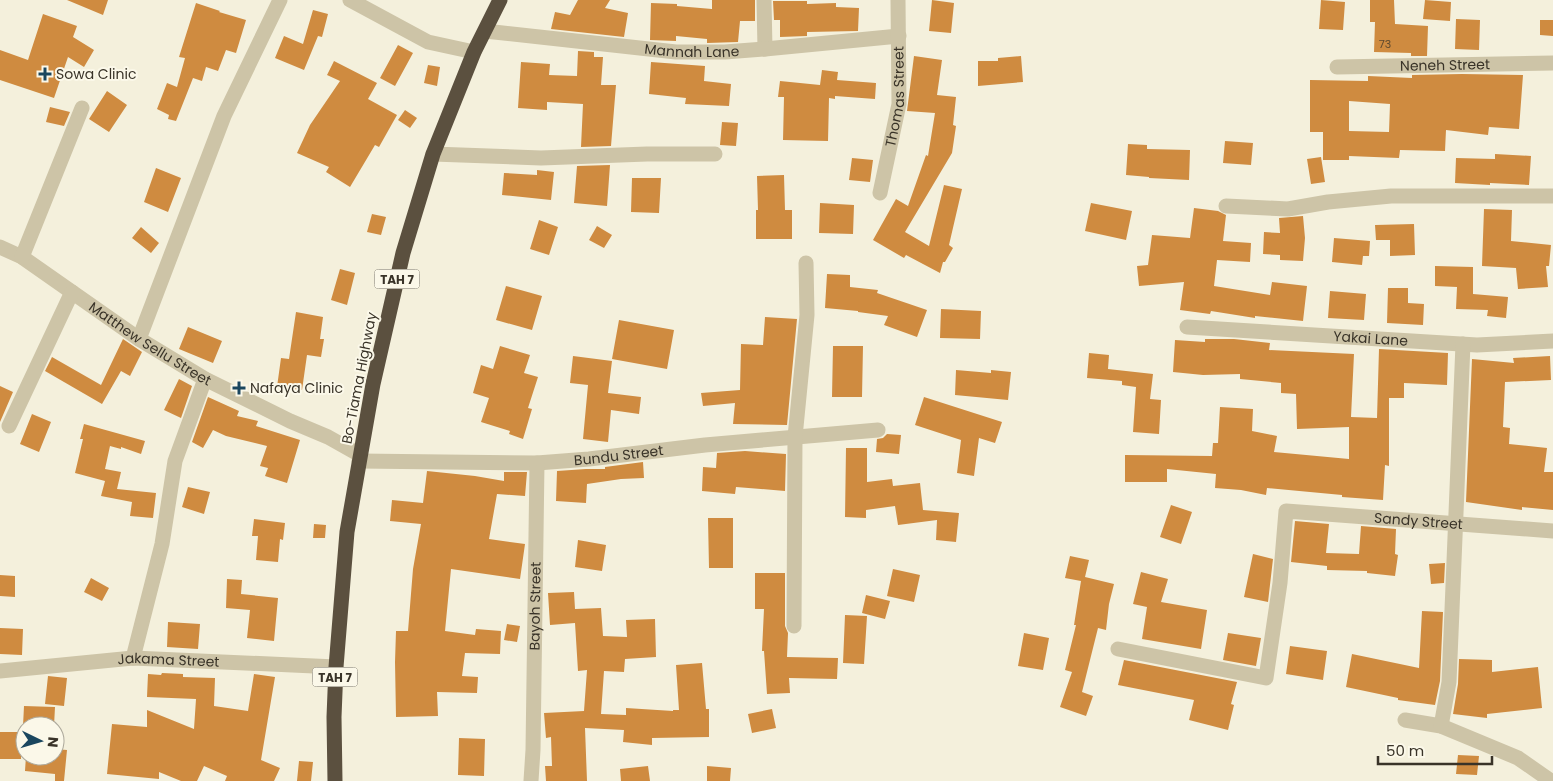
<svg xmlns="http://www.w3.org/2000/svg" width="1553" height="781" font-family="Poppins,sans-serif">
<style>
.building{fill:#cf8b40;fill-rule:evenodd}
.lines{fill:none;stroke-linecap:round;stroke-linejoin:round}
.minor{stroke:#cdc4a7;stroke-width:15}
.highway{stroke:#5b503f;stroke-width:15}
.poi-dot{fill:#1a465e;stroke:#fbf8e9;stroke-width:2}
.labels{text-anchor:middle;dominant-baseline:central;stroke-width:4;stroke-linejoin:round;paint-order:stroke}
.number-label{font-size:11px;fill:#5e492e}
.shield{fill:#fbf8e9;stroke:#736e62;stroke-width:1}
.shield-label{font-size:12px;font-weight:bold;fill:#393328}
.street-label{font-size:14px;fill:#393328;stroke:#fbf8e9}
.poi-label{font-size:14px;fill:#393328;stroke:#fbf8e9;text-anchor:start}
</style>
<rect width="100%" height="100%" fill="#f4f0dc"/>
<path class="building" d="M 67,0 L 108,0 L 103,15 Z
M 578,0 L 610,0 L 605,8 L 628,13 L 624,37 L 551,29 L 555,12 L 570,15 Z
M 712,0 L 755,0 L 755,21 L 740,21 L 738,42 L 707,43 L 707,39 L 676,36 L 676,41 L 650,40 L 651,3 L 677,4 L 677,6 L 712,9 Z
M 932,0 L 954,3 L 951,33 L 929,31 Z
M 1321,0 L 1345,2 L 1343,30 L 1319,29 Z
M 1370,0 L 1394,0 L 1395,24 L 1428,26 L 1427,56 L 1411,56 L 1411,53 L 1374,52 L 1375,22 L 1370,22 Z
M 1425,0 L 1451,2 L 1450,21 L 1423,19 Z
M 773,1 L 807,1 L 807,4 L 836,3 L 836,7 L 859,8 L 858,31 L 807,32 L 807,36 L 780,37 L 780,20 L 774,20 Z
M 196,3 L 220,11 L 219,12 L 246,20 L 236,53 L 226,50 L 218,71 L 206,67 L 202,81 L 193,78 L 176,121 L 168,119 L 169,115 L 157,109 L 167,83 L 177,87 L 185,58 L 179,57 Z
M 313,10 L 328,14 L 322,37 L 318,36 L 304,70 L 275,58 L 284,36 L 303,44 Z
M 43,14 L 77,26 L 73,37 L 94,50 L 84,67 L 68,57 L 54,98 L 0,80 L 0,50 L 28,60 Z
M 1456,19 L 1480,20 L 1479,50 L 1455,49 Z
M 1540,20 L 1553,20 L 1553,36 L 1540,35 Z
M 398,45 L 413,53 L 395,86 L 380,78 Z
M 578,51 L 594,52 L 594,57 L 603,57 L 601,85 L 616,85 L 611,146 L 581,147 L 583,104 L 547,102 L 547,110 L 518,108 L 521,62 L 550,64 L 549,75 L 577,76 Z
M 914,56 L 942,60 L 937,95 L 956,97 L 953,125 L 956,126 L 952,153 L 905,232 L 929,246 L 944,185 L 962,189 L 949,245 L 953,248 L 945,262 L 943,262 L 940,273 L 906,255 L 904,258 L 873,240 L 896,199 L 908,206 L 926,155 L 928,156 L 935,113 L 907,111 Z
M 1021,56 L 1023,82 L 978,86 L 978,61 L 998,61 L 998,58 Z
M 334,61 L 377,83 L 368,99 L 397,115 L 379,147 L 375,145 L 350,187 L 326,172 L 329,167 L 297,153 L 310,125 L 340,81 L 327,75 Z
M 651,62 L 705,66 L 704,81 L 731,84 L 729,106 L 685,104 L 686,98 L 649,94 Z
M 428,65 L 440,67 L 437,86 L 424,83 Z
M 822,70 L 838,72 L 837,80 L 876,83 L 875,99 L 835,96 L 835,99 L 829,98 L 828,141 L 783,140 L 784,97 L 778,97 L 780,81 L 820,85 Z
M 1462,74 L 1523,75 L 1519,129 L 1489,127 L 1488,135 L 1446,130 L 1445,151 L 1400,150 L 1399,158 L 1349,156 L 1349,160 L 1323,160 L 1323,132 L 1310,132 L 1310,80 L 1368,81 L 1368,76 L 1412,78 L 1412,75 ZM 1349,101 L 1390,104 L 1389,132 L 1349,131 Z
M 107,91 L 127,105 L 109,132 L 89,119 Z
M 50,107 L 70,112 L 64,126 L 46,122 Z
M 405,110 L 417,118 L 410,128 L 398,120 Z
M 722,122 L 738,123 L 736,146 L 720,145 Z
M 1225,141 L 1253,143 L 1251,165 L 1223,163 Z
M 1128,144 L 1147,145 L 1147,149 L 1190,150 L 1189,180 L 1149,178 L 1149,177 L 1126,175 Z
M 1495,154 L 1531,156 L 1529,185 L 1490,183 L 1490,185 L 1455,183 L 1456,158 L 1495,159 Z
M 1321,157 L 1325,182 L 1311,184 L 1307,159 Z
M 852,158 L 873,160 L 870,182 L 849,180 Z
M 610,165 L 607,206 L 574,203 L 577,166 Z
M 156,168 L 181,178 L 168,212 L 144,202 Z
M 537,170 L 554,172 L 551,200 L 502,195 L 504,173 L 537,175 Z
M 784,175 L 785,210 L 792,210 L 792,239 L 756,239 L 756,210 L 758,210 L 757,176 Z
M 632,178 L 661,178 L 659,213 L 631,212 Z
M 820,203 L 854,205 L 853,234 L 819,233 Z
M 1091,203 L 1132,211 L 1126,240 L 1085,231 Z
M 1194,208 L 1218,211 L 1226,215 L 1223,241 L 1251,243 L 1250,262 L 1217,260 L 1214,286 L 1270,295 L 1272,282 L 1307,286 L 1303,321 L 1255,316 L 1255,318 L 1211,311 L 1210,314 L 1180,310 L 1184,282 L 1139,286 L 1137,266 L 1148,265 L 1152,235 L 1190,238 Z
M 1484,209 L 1512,210 L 1511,241 L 1551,245 L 1549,266 L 1546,266 L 1548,287 L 1518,289 L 1516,268 L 1482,266 Z
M 372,214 L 386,217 L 381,235 L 367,232 Z
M 1303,216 L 1305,238 L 1303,261 L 1280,260 L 1280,255 L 1263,254 L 1264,232 L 1280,233 L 1279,218 Z
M 539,220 L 558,227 L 549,255 L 530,249 Z
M 1414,224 L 1415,255 L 1390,256 L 1390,240 L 1376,240 L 1375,225 Z
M 597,226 L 612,235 L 604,248 L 589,240 Z
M 141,227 L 159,243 L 151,253 L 132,238 Z
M 1334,238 L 1370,241 L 1369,256 L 1363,256 L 1362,265 L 1332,262 Z
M 1435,266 L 1473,267 L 1473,294 L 1508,297 L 1506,318 L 1487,316 L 1488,310 L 1456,309 L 1457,287 L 1435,286 Z
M 340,269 L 355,273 L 347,305 L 331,300 Z
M 827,274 L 850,275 L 850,287 L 878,290 L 877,293 L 927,310 L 917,337 L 884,325 L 888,316 L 858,312 L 858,311 L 825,308 Z
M 506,286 L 542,296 L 532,330 L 496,320 Z
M 1388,288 L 1408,288 L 1408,303 L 1424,304 L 1423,325 L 1387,323 Z
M 1330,291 L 1366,294 L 1364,320 L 1328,318 Z
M 941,309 L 981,311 L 980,339 L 940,338 Z
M 296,312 L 323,317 L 320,339 L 324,339 L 321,357 L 307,355 L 302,390 L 277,387 L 281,358 L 289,359 Z
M 765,317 L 797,319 L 787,425 L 733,424 L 735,403 L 703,406 L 701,393 L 740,390 L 741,344 L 763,345 Z
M 619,320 L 674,330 L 667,369 L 612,359 Z
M 188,327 L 222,341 L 213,363 L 179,349 Z
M 123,339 L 142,352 L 130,376 L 121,371 L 102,404 L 45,371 L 52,357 L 101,385 Z
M 1205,339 L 1234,339 L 1270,343 L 1269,350 L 1354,354 L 1351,417 L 1377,418 L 1379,349 L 1448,353 L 1447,385 L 1404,383 L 1404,398 L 1389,398 L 1389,466 L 1385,465 L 1383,500 L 1342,497 L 1342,495 L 1267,488 L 1266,495 L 1241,490 L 1215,488 L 1216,474 L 1167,469 L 1167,482 L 1125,482 L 1125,455 L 1212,456 L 1213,443 L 1218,443 L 1220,407 L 1253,409 L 1252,431 L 1277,436 L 1274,452 L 1349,459 L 1349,427 L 1297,429 L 1296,394 L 1281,393 L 1281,383 L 1240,379 L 1240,374 L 1203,375 L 1173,372 L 1175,340 L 1205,342 Z
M 500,346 L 530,355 L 524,373 L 538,377 L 528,408 L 532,409 L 523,439 L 509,434 L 510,431 L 481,422 L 489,398 L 473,393 L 481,365 L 493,369 Z
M 833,346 L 863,346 L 862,397 L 832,397 Z
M 1089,353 L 1109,355 L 1108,369 L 1153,374 L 1150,399 L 1161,400 L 1159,434 L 1133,432 L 1136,387 L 1122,385 L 1122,381 L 1087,378 Z
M 573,356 L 612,361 L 608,393 L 641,397 L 639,414 L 611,410 L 608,442 L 583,439 L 588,385 L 570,383 Z
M 1550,356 L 1551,380 L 1505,382 L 1503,427 L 1510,428 L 1509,444 L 1547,448 L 1544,472 L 1553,472 L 1553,510 L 1522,507 L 1522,510 L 1466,502 L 1472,359 L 1514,363 L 1513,358 Z
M 956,370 L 991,373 L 991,370 L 1011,372 L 1008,400 L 955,395 Z
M 179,379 L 192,386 L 181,418 L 164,410 Z
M 0,386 L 13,392 L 0,422 Z
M 208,397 L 239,411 L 237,416 L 258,421 L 256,426 L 300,440 L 287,483 L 265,476 L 268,468 L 260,466 L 267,446 L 226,436 L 213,430 L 203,448 L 192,442 Z
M 924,397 L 1002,422 L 995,443 L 979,438 L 974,476 L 957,473 L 961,440 L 915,425 Z
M 32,414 L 51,422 L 39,452 L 20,444 Z
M 84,424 L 145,441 L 141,454 L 121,447 L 121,449 L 110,446 L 105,469 L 121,472 L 117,489 L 156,493 L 153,518 L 130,516 L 132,502 L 101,496 L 105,481 L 75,473 L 83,439 L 80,439 Z
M 887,434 L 901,435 L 899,454 L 876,452 L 877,439 L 883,438 Z
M 846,448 L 867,448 L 867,482 L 892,479 L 893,486 L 920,483 L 923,510 L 959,513 L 956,542 L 936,540 L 937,520 L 898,525 L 895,506 L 866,510 L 866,518 L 845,517 Z
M 745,451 L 786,454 L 785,491 L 736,487 L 735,494 L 702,491 L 703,467 L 716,468 L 717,453 Z
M 643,462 L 644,478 L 621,479 L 587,484 L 586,503 L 556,501 L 557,471 L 586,469 L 605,469 L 605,467 Z
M 427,471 L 475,476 L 504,481 L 504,472 L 527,472 L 525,496 L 497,494 L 489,539 L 525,544 L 520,579 L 451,569 L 445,631 L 475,635 L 476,629 L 501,631 L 500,654 L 465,653 L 462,676 L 478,677 L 477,693 L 437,692 L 438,716 L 396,717 L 395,662 L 396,631 L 408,631 L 413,569 L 421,524 L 390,521 L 392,500 L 423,503 Z
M 188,487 L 210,492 L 204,514 L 182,507 Z
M 1171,505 L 1192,512 L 1181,544 L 1160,537 Z
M 708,518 L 733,518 L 733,568 L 709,568 Z
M 254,519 L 285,523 L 283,540 L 280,539 L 278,562 L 256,560 L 258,536 L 252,536 Z
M 1295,521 L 1329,524 L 1326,553 L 1359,554 L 1361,526 L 1396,529 L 1395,554 L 1398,555 L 1395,576 L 1367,573 L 1367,571 L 1327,570 L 1327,566 L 1291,562 Z
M 314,524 L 326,525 L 325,538 L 313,538 Z
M 578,540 L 606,545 L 602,571 L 575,567 Z
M 1253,554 L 1273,559 L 1268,602 L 1244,597 Z
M 1070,556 L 1089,560 L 1085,577 L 1114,584 L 1109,604 L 1106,630 L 1098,628 L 1082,692 L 1093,696 L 1086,716 L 1060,707 L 1072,672 L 1065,670 L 1076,625 L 1074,625 L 1081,581 L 1065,578 Z
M 1445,563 L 1444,583 L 1431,584 L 1429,564 Z
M 893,569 L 920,575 L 914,602 L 887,596 Z
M 1141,572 L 1168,579 L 1161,602 L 1207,610 L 1201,649 L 1142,639 L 1147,607 L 1133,604 Z
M 755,573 L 785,573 L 785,626 L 788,633 L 787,657 L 838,658 L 837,679 L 789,678 L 790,693 L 767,694 L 764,651 L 762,651 L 764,609 L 755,609 Z
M 0,575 L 15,576 L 15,597 L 0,596 Z
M 91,578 L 109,588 L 102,601 L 84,592 Z
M 227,579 L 242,580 L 241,594 L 278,598 L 274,641 L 247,638 L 250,610 L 226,608 Z
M 574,592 L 575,609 L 601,608 L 603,636 L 627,637 L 626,620 L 655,619 L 656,657 L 625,659 L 624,672 L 604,671 L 601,714 L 626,715 L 626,708 L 673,711 L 673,710 L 679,710 L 676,665 L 702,663 L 706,709 L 709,709 L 709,737 L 652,738 L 652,745 L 623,742 L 624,730 L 585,728 L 587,781 L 546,781 L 545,766 L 552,766 L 551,737 L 546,738 L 544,713 L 584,711 L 587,670 L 578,671 L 575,623 L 550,625 L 548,593 Z
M 866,595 L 890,601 L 885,619 L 862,613 Z
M 1422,611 L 1443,612 L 1440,681 L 1435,705 L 1398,700 L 1398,698 L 1346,687 L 1352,654 L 1419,668 Z
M 845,615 L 867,616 L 864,664 L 843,663 Z
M 168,622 L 200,624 L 198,649 L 167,647 Z
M 507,624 L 520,626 L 517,642 L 504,640 Z
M 0,628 L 23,629 L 22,655 L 0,654 Z
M 1024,633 L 1049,638 L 1043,670 L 1018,666 Z
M 1228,633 L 1261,638 L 1256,666 L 1223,660 Z
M 1290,646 L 1327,651 L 1323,680 L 1286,674 Z
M 1459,659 L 1492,660 L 1492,672 L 1538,667 L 1542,708 L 1487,714 L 1487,718 L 1453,714 L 1458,684 Z
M 1124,660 L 1237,682 L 1231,704 L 1234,705 L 1228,730 L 1189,720 L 1194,700 L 1118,685 Z
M 162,673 L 183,674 L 183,677 L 215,678 L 214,706 L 248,711 L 254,674 L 275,677 L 261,760 L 280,768 L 274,781 L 225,781 L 227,776 L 204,766 L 197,781 L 181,781 L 159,772 L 159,779 L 107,774 L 112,724 L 147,727 L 147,710 L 194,729 L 196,699 L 147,697 L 148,674 L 161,675 Z
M 48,676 L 67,678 L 64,706 L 45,704 Z
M 24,706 L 55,707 L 54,726 L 23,726 Z
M 772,709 L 776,728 L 752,733 L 748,714 Z
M 0,732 L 21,732 L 21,759 L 0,759 Z
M 459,738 L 485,739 L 484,776 L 458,775 Z
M 55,749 L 67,750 L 64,781 L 55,781 L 55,774 L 25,771 L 26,756 L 55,756 Z
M 1458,755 L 1479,756 L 1477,775 L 1456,774 Z
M 299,761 L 313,762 L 311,781 L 297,781 Z
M 648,766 L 650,781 L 621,781 L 620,769 Z
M 707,766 L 731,768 L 730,781 L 707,781 Z"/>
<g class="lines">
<g class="minor">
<path d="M 350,0 L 428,42 L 474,52"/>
<path d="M 764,0 L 765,49"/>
<path id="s1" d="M 485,31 L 676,52 L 725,52 L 765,49 L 899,36"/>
<path id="s2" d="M 1337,67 L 1553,63"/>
<path d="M 433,154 L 541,158 L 647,154 L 715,154"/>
<path id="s3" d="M 880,193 L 899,104 L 898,0"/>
<path d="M 1226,206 L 1288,209 L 1328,202 L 1391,196 L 1553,196"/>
<path id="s4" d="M 0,247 L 22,257 L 139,339 L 205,379 L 290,421 L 328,437 L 360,455"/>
<path d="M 22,257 L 82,108"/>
<path id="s5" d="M 1187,327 L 1477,345 L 1553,341"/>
<path d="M 139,339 L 224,116 L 280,0"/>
<path d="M 9,426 L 72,292"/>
<path id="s6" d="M 359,461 L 537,463 L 589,459 L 705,445 L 878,430"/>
<path d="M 794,626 L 795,437 L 807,315 L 806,263"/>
<path id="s7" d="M 1118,649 L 1266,678 L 1280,583 L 1286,511 L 1553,531"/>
<path d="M 133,658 L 162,544 L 175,461 L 205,379"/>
<path id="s8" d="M 0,671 L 133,658 L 336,667"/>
<path d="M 1405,720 L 1441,726 L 1518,758 L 1551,781"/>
<path d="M 1441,726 L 1449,682 L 1463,344"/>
<path id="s9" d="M 531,781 L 533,750 L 537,463"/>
</g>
<path class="highway" d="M 335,781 L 334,717 L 336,667 L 347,532 L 373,384 L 403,253 L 433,154 L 474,52 L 500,0"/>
</g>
<g class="poi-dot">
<path d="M42.5 66.5h5v5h5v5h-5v5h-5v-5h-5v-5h5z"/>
<path d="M236.5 380.5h5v5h5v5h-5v5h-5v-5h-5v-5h5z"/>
</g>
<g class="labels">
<g class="number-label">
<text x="1385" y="44">73</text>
</g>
<g class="shield">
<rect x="374.5" y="269.5" width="45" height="19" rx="4"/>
<rect x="312.5" y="667.5" width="45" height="19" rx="4"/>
</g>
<g class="shield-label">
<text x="397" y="279">TAH 7</text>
<text x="335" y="677">TAH 7</text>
</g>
<g class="street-label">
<text stroke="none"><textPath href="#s1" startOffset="208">Mannah Lane</textPath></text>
<text stroke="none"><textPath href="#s2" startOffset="108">Neneh Street</textPath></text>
<text stroke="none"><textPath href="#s3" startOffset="98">Thomas Street</textPath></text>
<text stroke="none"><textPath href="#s5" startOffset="184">Yakai Lane</textPath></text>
<text stroke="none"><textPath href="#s4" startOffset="179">Matthew Sellu Street</textPath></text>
<text transform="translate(359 378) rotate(-79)">Bo-Tiama Highway</text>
<text stroke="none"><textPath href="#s6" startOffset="260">Bundu Street</textPath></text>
<text stroke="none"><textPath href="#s7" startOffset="452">Sandy Street</textPath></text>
<text stroke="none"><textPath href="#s9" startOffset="175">Bayoh Street</textPath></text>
<text stroke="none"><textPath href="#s8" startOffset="169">Jakama Street</textPath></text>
</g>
<g class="poi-label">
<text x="56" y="74">Sowa Clinic</text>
<text x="250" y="388">Nafaya Clinic</text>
</g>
</g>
<g transform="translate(40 741) rotate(95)"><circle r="24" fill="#fbf8e9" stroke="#ada99c"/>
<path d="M0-4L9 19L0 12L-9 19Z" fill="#1a465e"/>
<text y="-8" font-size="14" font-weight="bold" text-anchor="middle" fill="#393328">N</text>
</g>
<path d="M1378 756v8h114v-8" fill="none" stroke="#393328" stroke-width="2.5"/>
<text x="1386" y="756" font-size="15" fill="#393328" stroke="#fbf8e9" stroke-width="4" paint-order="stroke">50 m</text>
</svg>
